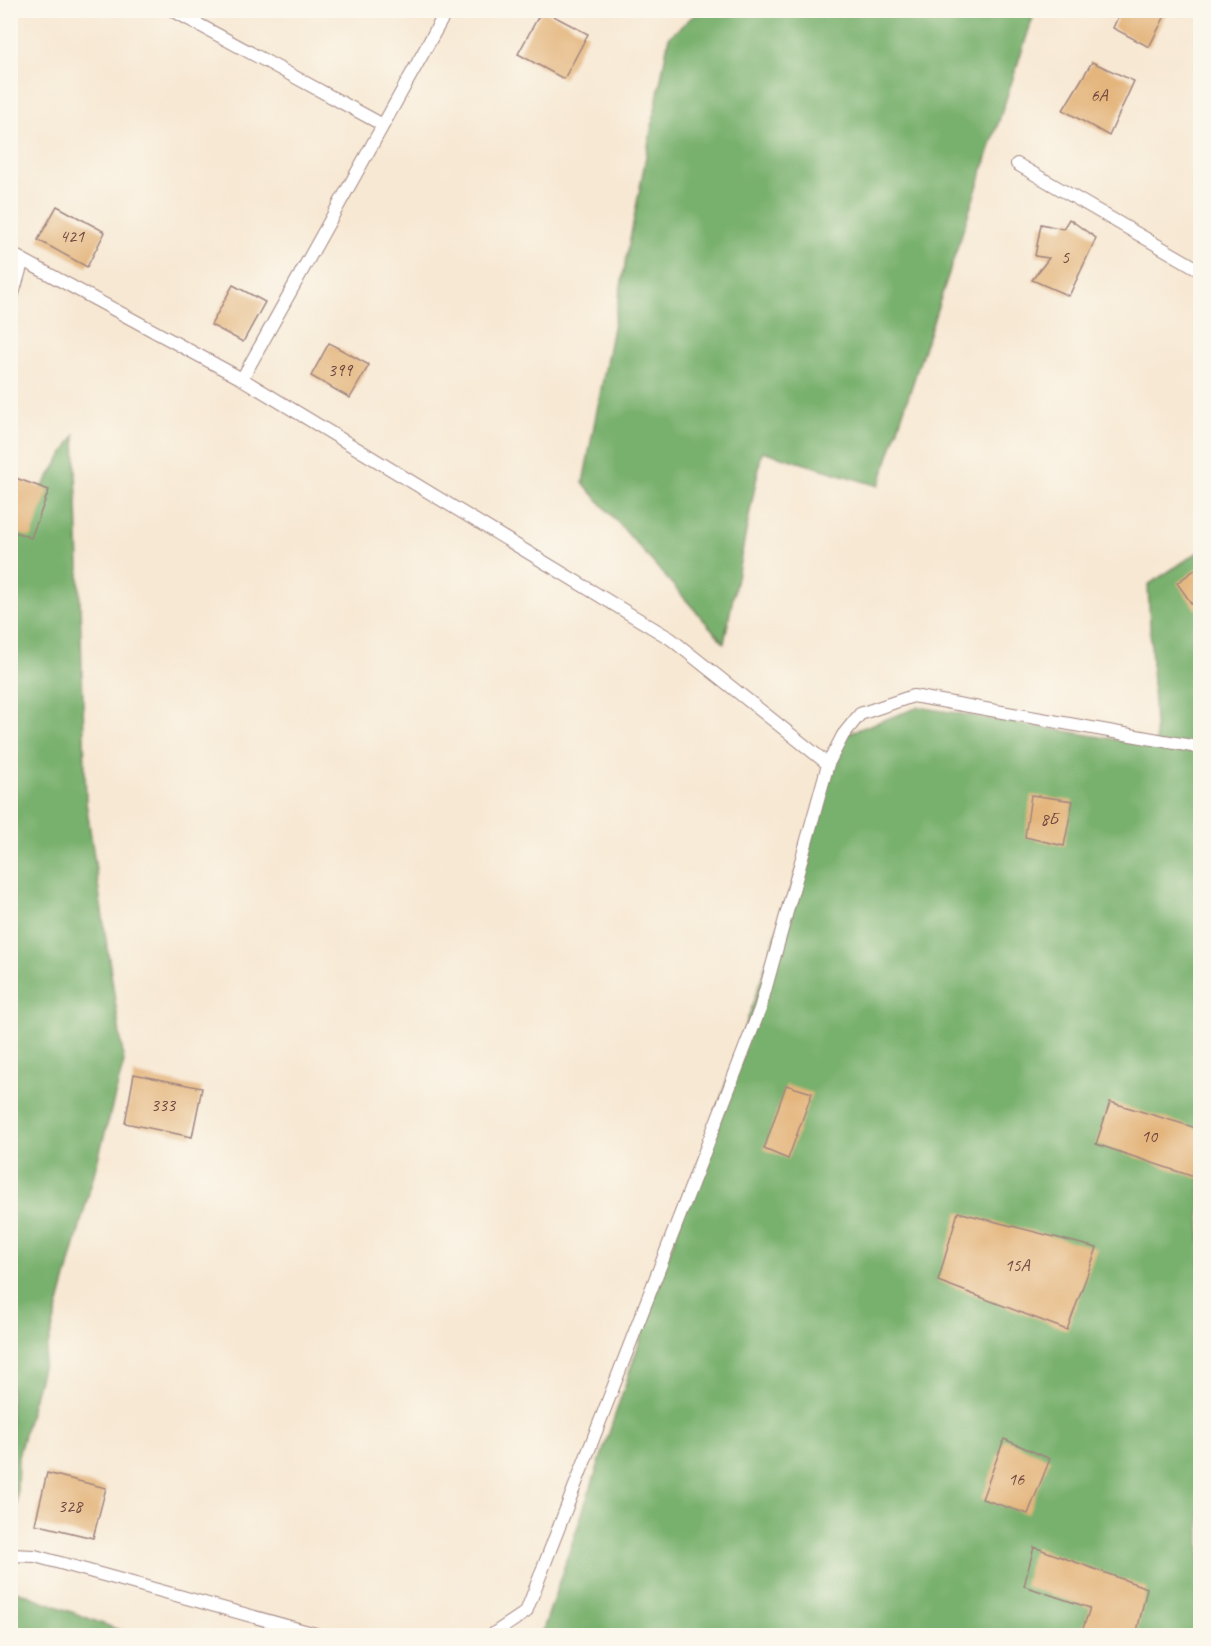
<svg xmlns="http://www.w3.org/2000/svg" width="1211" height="1646" font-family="Caveat,sans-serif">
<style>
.forest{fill:#78b06d;stroke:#61684c;stroke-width:1.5}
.building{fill:#e4b67e}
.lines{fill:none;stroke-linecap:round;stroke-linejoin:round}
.lane-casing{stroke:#a0847f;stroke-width:14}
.lane{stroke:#fff;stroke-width:12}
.labels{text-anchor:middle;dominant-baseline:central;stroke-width:6;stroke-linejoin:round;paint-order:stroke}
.number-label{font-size:18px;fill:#704540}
</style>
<rect width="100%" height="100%" fill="#fbf7ec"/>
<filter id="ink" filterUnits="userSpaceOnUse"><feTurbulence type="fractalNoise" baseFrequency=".0167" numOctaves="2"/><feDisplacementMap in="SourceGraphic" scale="12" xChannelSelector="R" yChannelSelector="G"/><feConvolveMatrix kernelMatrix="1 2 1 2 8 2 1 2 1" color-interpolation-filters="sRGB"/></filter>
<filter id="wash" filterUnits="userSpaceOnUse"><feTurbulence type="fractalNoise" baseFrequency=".008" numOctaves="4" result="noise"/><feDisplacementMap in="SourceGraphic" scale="24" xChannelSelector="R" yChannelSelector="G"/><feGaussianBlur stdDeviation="1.35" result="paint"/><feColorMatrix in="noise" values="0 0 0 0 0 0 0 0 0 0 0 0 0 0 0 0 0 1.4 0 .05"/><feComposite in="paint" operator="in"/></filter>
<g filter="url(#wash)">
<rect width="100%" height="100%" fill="#f7e8d3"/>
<path class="forest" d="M 699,11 L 1035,11 L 879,486 L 762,451 L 724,643 L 583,483 L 669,37 Z
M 75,435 L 86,802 L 124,1062 L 18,1457 L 14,1590 L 132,1635 L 11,1635 L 10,539 Z
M 1200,551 L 1200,1635 L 541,1636 L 843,735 L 919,707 L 1156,746 L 1148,585 Z"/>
<g id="blocks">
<path class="building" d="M 542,10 L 588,34 L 564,79 L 518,54 Z
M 1121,10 L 1168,10 L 1149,47 L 1113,28 Z
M 1092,62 L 1134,81 L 1109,136 L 1063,110 Z
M 57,206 L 105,232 L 87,267 L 38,240 Z
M 1069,219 L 1096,238 L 1069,296 L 1032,280 L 1049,258 L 1035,256 L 1041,224 L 1063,229 Z
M 233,285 L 265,302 L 243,342 L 211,325 Z
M 329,343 L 369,365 L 350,398 L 311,376 Z
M 10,476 L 49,490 L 31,538 L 10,530 Z
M 1200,566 L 1200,606 L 1196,610 L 1177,583 Z
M 1031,795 L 1073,801 L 1064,846 L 1025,837 Z
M 134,1074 L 202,1088 L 192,1137 L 125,1123 Z
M 786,1085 L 812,1093 L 788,1159 L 764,1149 Z
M 1110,1102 L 1200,1129 L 1200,1179 L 1096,1144 Z
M 958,1212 L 1097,1248 L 1067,1330 L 938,1281 Z
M 1004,1439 L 1050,1459 L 1028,1514 L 982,1499 Z
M 47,1473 L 106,1488 L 93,1538 L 35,1524 Z
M 1034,1547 L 1147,1588 L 1136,1636 L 1081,1634 L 1090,1608 L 1024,1586 Z"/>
</g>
</g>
<g filter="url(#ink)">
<use href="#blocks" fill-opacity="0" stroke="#a0847f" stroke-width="1.5"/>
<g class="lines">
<defs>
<path id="lane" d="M 172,10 L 383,125
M 1017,164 L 1200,270
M 10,253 L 242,379 L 671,639 L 828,764
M 10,304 L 23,260
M 242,379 L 447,10
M 10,1555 L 35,1556 L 323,1636
M 490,1636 L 526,1612 L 760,1009 L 828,764 L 843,735 L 860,714 L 913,696 L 1192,746 L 1200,750"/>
</defs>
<use href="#lane" class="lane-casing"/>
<use href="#lane" class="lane"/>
</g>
</g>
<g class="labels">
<g class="number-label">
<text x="1099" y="95">6А</text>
<text x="72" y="236">421</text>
<text x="1065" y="257">5</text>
<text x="340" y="370">399</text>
<text x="1049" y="819">8Б</text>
<text x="163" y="1105">333</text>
<text x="1149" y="1136">10</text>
<text x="1017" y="1265">15А</text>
<text x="1016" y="1479">16</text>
<text x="70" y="1506">328</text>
</g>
</g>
<rect width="1211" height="1646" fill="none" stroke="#fbf7ec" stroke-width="36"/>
</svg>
